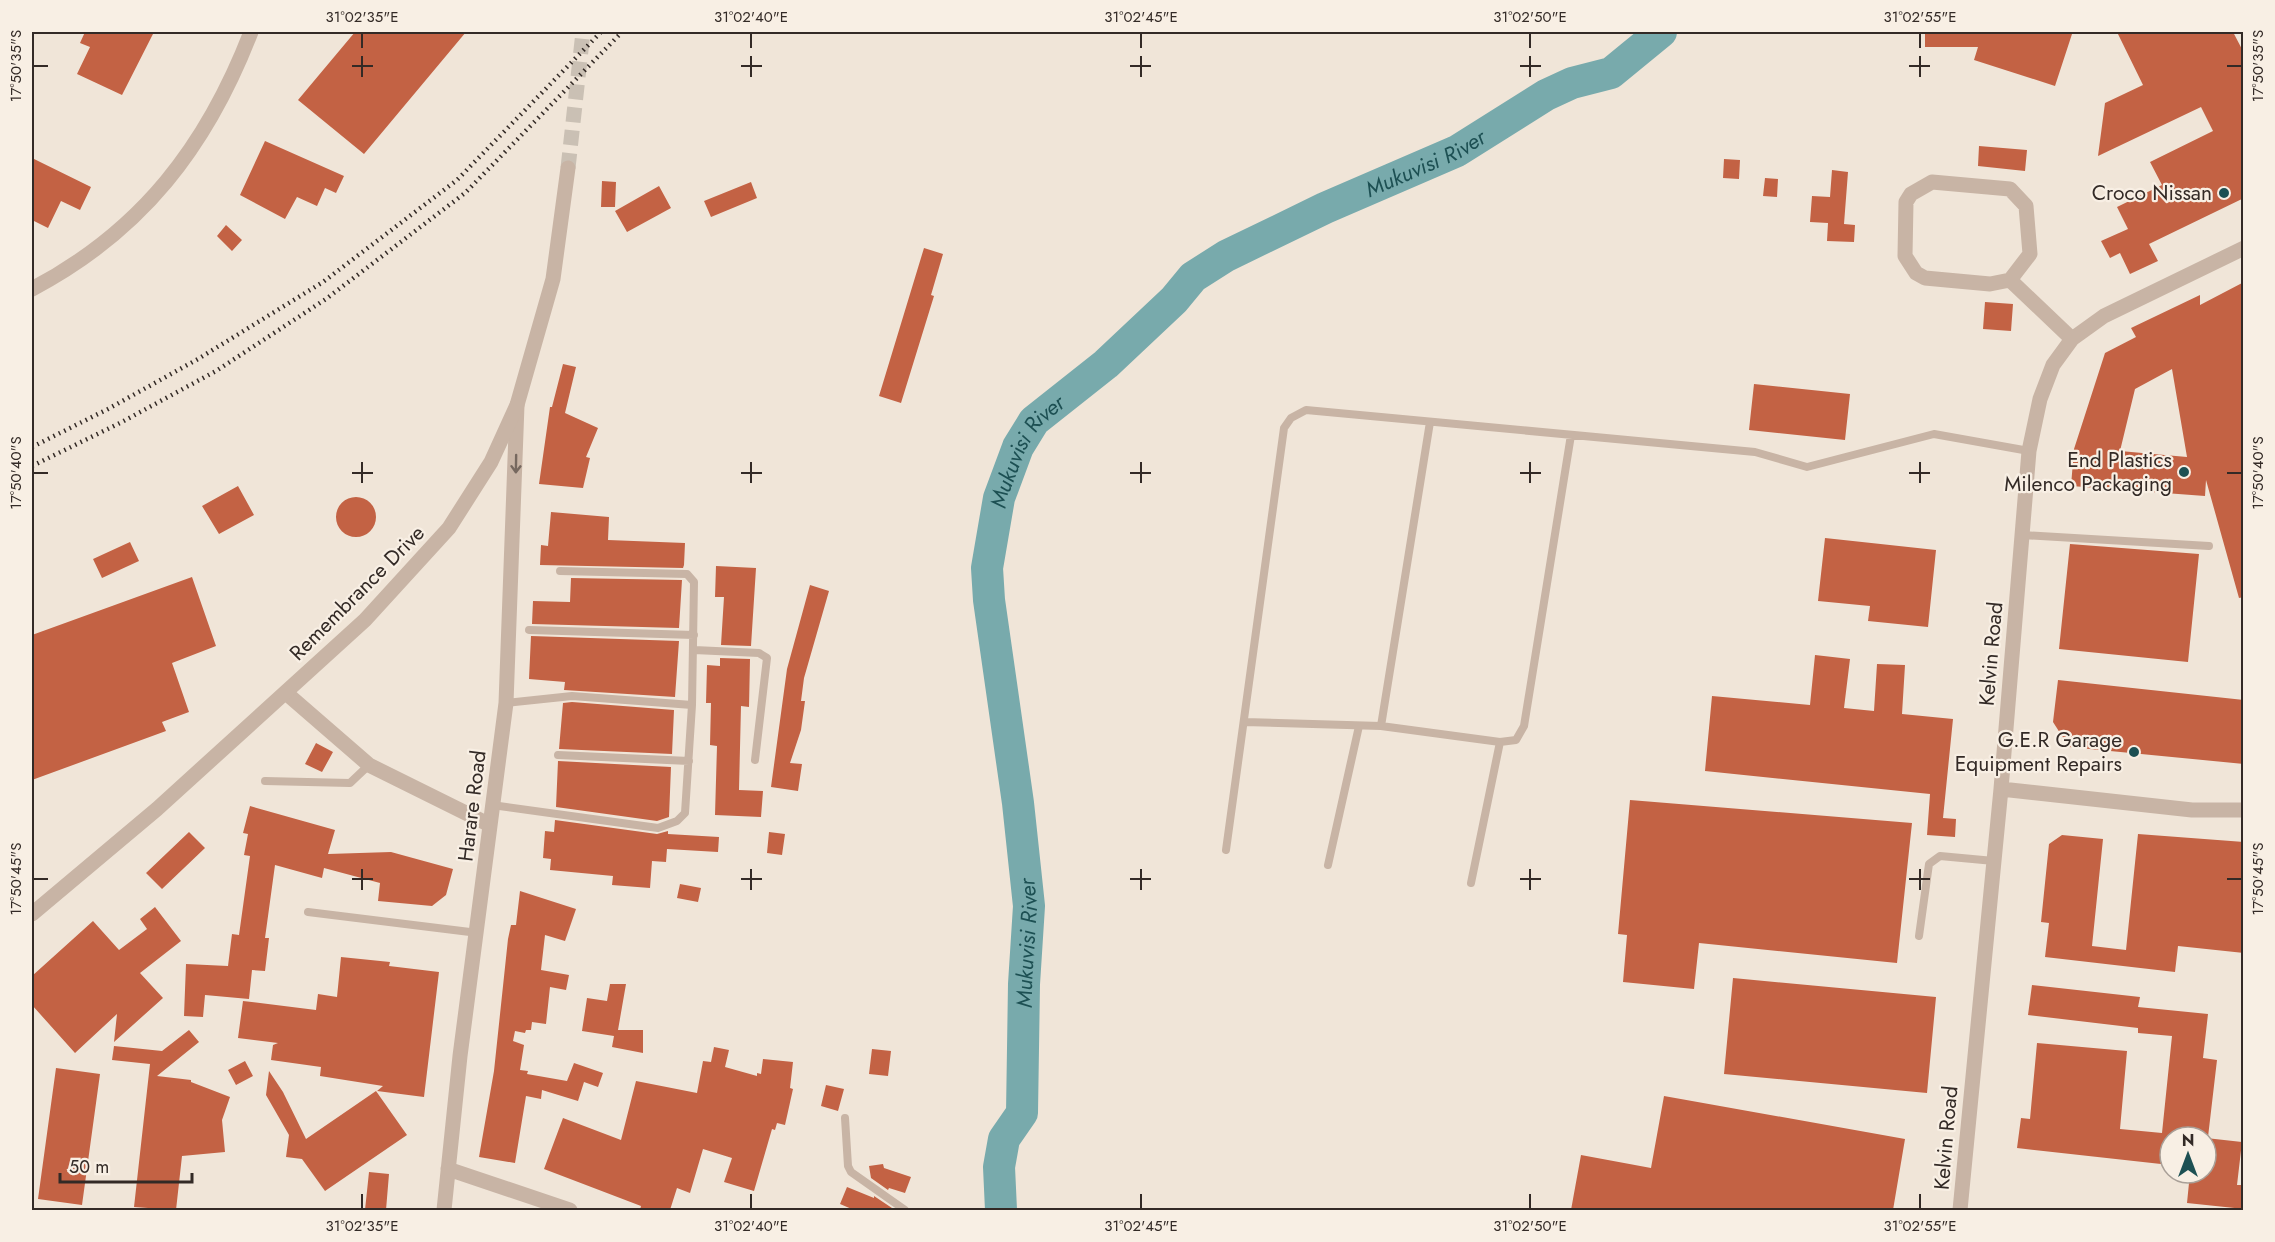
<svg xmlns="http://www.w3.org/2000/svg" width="2275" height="1242" font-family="Jost,sans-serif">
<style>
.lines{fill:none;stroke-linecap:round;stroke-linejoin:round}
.river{stroke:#78aaac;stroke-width:32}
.building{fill:#c36244;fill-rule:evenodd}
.tertiary-tunnel{stroke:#cac0b4;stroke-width:15;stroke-dasharray:15 8;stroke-linecap:butt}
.service{stroke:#c8b4a5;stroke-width:8}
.minor{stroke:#c8b4a5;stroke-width:15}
.tertiary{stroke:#c8b4a5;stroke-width:15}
.rail{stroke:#332a26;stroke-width:4.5;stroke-dasharray:1.5 4.5;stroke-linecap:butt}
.oneway{stroke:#76685f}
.ticks{fill:none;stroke:#332a26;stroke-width:2}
.poi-dot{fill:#1d5053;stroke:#f8efe4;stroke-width:2}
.labels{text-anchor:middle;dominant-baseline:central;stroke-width:4.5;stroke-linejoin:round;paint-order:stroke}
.poi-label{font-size:21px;fill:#332a26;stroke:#f8efe4;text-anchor:end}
.street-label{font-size:21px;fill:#332a26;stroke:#f8efe4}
.water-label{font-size:22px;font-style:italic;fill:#1d5053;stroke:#f8efe4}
.neatline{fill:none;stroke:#332a26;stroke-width:2}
.ticks-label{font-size:15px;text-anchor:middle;fill:#332a26}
</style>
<rect width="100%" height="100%" fill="#f0e5d8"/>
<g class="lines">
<path class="river" id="s1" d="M 1001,1210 L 999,1167 L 1004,1139 L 1022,1113 L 1024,984 L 1029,906 L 1018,803 L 989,600 L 987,568 L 999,498 L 1018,447 L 1034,421 L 1106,364 L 1174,300 L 1193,277 L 1226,256 L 1325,208 L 1457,151 L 1546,95 L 1572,83 L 1611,73 L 1661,32"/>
</g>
<path class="building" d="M 85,32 L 154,32 L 122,95 L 77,74 L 90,47 L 80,43 Z
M 355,32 L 466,32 L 364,154 L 298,100 Z
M 1925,32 L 2065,32 L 2072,34 L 2055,86 L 1974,60 L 1978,47 L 1925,47 Z
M 2117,32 L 2233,32 L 2244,53 L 2244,198 L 2149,244 L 2158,261 L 2130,274 L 2120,253 L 2110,258 L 2101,241 L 2128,229 L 2117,207 L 2162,185 L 2150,162 L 2213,131 L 2201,107 L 2098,156 L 2105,103 L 2143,85 Z
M 265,141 L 344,176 L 336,193 L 325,188 L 317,206 L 297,197 L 285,219 L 240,195 Z
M 1979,146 L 2027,150 L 2025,171 L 1978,166 Z
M 32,158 L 91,187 L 80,210 L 61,201 L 48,228 L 32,220 Z
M 1724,159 L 1740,160 L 1739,179 L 1723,178 Z
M 1832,170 L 1848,172 L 1844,224 L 1855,225 L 1854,242 L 1827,241 L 1828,223 L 1810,222 L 1812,196 L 1830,197 Z
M 1765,178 L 1778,179 L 1777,197 L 1763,196 Z
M 602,181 L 616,182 L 615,207 L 601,207 Z
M 751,182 L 757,198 L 711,217 L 704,201 Z
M 659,186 L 671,208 L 627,232 L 615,211 Z
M 226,225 L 242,240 L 232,251 L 217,236 Z
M 924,248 L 943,254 L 931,295 L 934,296 L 901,403 L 879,396 Z
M 2244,282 L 2244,597 L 2239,598 L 2206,480 L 2205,496 L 2071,486 L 2074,449 L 2105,353 L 2136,337 L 2131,328 L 2200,295 L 2200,305 ZM 2172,369 L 2187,457 L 2120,451 L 2135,389 Z
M 1985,302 L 2013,304 L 2011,331 L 1983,329 Z
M 563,364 L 576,367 L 565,413 L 598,428 L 586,457 L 590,458 L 583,488 L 539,484 L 550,407 L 552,407 Z
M 1754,384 L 1850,394 L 1845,440 L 1749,430 Z
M 238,486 L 254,515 L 219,534 L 202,506 Z
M336 517a20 20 0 1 1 40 0a20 20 0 1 1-40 0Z
M 551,512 L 609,517 L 608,540 L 685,543 L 684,565 L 683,568 L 540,565 L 541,545 L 548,546 Z
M 1825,538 L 1936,550 L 1928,627 L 1868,621 L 1870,606 L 1818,601 Z
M 130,542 L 139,561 L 102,578 L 93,559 Z
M 2070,544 L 2199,554 L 2188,662 L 2059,649 Z
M 716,566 L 756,568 L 751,646 L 721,645 L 724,597 L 715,597 Z
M 192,577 L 216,646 L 172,663 L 189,712 L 162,722 L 166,731 L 32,780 L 32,635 Z
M 571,578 L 682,580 L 679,628 L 532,624 L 533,601 L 570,602 Z
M 810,585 L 829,591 L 804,678 L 801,701 L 805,701 L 801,730 L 790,763 L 802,764 L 798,791 L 771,787 L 787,669 Z
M 531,636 L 679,641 L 675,697 L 564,690 L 565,682 L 529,679 Z
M 1815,655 L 1850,659 L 1844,708 L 1874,711 L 1877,664 L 1905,665 L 1902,714 L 1953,719 L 1943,818 L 1956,819 L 1955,837 L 1927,835 L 1930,794 L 1705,771 L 1712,696 L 1810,705 Z
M 720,658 L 750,659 L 749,707 L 741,706 L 739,790 L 763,791 L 761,817 L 715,815 L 717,746 L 710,745 L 711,703 L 706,703 L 707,665 L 720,666 Z
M 2058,680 L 2244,700 L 2244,764 L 2069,747 L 2053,722 Z
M 572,702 L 674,710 L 672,754 L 559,749 L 563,703 Z
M 316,743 L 333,752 L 322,772 L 305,764 Z
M 558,761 L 671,767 L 669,817 L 657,821 L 556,807 Z
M 1630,800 L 1912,823 L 1897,963 L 1699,943 L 1694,989 L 1623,982 L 1627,935 L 1618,934 Z
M 250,806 L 335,830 L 328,854 L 391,852 L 453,869 L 446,895 L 432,906 L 378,901 L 380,883 L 324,868 L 322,878 L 275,865 L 265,938 L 269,938 L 265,971 L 252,970 L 249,999 L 205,995 L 203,1017 L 184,1016 L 186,964 L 228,966 L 232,934 L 239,935 L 250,856 L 244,855 L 248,834 L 243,833 Z
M 555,820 L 657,834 L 668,831 L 668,834 L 719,837 L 718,852 L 667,849 L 666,862 L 652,861 L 650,888 L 612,885 L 613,876 L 550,870 L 551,859 L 543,858 L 545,831 L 554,832 Z
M 189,832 L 205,848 L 162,889 L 146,873 Z
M 769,832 L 785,834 L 782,855 L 767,853 Z
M 2138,834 L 2244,842 L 2244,953 L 2178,946 L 2175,972 L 2045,957 L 2049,923 L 2041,922 L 2049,844 L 2062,835 L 2103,839 L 2092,946 L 2126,950 Z
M 680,884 L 701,888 L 698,902 L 677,898 Z
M 520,891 L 576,909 L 565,941 L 545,935 L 541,970 L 569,975 L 566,990 L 550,987 L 546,1024 L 532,1022 L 531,1030 L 526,1030 L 525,1033 L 515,1031 L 513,1041 L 524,1045 L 520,1070 L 528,1071 L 527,1074 L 567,1081 L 574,1063 L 603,1073 L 598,1087 L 584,1082 L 578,1101 L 542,1090 L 541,1099 L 526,1096 L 515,1163 L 479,1157 L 494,1071 L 508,939 L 511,925 L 516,925 Z
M 155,907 L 181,941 L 140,973 L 163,998 L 114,1042 L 117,1014 L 75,1053 L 32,1005 L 32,976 L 93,921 L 119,950 L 147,929 L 140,919 Z
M 341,957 L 390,962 L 389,966 L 439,972 L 424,1097 L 377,1091 L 383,1086 L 320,1076 L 321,1067 L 271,1060 L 273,1045 L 278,1043 L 238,1038 L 243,1001 L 316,1010 L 318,994 L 337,997 Z
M 1733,978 L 1936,997 L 1927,1093 L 1724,1074 Z
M 610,984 L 626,984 L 618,1030 L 643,1030 L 643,1053 L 612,1047 L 614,1036 L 582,1031 L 587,998 L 607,1001 Z
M 2032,985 L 2140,997 L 2138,1007 L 2208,1014 L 2203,1058 L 2217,1060 L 2208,1137 L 2170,1137 L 2170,1165 L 2017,1148 L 2021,1118 L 2030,1119 L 2037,1043 L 2127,1051 L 2120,1129 L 2162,1133 L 2172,1036 L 2138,1033 L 2138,1028 L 2028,1015 Z
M 189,1030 L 199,1042 L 157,1076 L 191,1080 L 191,1082 L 230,1097 L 222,1120 L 225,1152 L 182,1156 L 176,1210 L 134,1207 L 150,1064 L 112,1060 L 114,1046 L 162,1051 Z
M 714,1047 L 729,1050 L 725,1067 L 757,1076 L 757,1073 L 761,1074 L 763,1059 L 793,1062 L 790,1088 L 793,1089 L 785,1125 L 777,1123 L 775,1130 L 772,1129 L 754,1191 L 724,1182 L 732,1158 L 703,1149 L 690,1193 L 677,1188 L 670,1210 L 640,1210 L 641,1206 L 544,1169 L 563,1118 L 621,1140 L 636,1081 L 697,1093 L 703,1061 L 711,1062 Z
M 872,1049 L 891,1051 L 888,1076 L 869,1074 Z
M 245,1061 L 253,1076 L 236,1085 L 228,1070 Z
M 56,1068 L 100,1074 L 82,1205 L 38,1199 Z
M 269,1071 L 283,1092 L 306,1139 L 376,1091 L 407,1135 L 325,1191 L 302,1159 L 286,1157 L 289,1135 L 266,1095 Z
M 826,1085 L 844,1089 L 838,1111 L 821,1106 Z
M 1664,1096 L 1905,1139 L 1893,1210 L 1571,1210 L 1581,1155 L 1651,1168 Z
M 2206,1138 L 2242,1142 L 2237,1185 L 2244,1185 L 2244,1209 L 2187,1203 L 2190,1173 L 2206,1173 Z
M 883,1164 L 884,1168 L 911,1177 L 905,1193 L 889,1188 L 888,1190 L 871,1178 L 869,1166 Z
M 369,1172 L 389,1174 L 386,1210 L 365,1210 Z
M 847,1187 L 874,1198 L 874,1196 L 895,1210 L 854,1210 L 840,1204 Z"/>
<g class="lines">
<path class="tertiary-tunnel" d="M 568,168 L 583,32"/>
<path class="service" d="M 2022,535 L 2209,546
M 529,630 L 694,635
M 694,650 L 759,653 L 767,658 L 755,760
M 506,703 L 572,696 L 692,705
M 1244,722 L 1381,726 L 1500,742 L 1516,740 L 1524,726 L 1571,435
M 1381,726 L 1430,422
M 558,755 L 689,761
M 265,781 L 350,783 L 369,765
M 492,805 L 658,828 L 677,821 L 685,813 L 692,705 L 694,582 L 687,574 L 560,571
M 1226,850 L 1284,428 L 1291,418 L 1306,410 L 1755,452 L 1807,467 L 1934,434 L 2029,451
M 1328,865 L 1359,726
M 1471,883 L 1500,742
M 308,912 L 478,933
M 1919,936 L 1929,864 L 1940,856 L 1994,861
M 845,1118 L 848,1166 L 851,1172 L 905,1210"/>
<path class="minor" d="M 2010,280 L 1990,284 L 1925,278 L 1916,273 L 1905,256 L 1906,202 L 1911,194 L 1932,182 L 2010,189 L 2026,206 L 2030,254 L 2010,280 L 2072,339
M 286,693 L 369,765 L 490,825
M 2001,789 L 2192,810 L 2244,810
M 448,1169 L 570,1210
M 444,1210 L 460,1056 L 506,703 L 517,405
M 1960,1210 L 2001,789 L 2029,451 L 2040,399 L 2053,365 L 2072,339 L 2104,316 L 2244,248"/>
<path class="tertiary" d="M 32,289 C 142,231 207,146 251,32
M 32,914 L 157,809 L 365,620 L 449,528 L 491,462 L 517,405 L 553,279 L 568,168"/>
<path class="rail" d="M 32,447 L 108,409 L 198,359 L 323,282 L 457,180 L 601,32
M 32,466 L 120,423 L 216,371 L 326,299 L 465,193 L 622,32"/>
</g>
<defs><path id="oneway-shaft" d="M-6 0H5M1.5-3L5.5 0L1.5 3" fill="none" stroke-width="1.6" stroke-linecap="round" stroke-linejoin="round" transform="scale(1.5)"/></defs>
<use class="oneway" href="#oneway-shaft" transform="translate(516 464) rotate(91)"/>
<path class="ticks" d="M 362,33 L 362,48M 751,33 L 751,48M 1141,33 L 1141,48M 1530,33 L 1530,48M 1920,33 L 1920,48M 362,56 L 362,77M 751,56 L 751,77M 1141,56 L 1141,77M 1530,56 L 1530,77M 1920,56 L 1920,77M 33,66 L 48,66M 352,66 L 373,66M 741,66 L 762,66M 1130,66 L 1151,66M 1520,66 L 1541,66M 1909,66 L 1930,66M 2227,66 L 2242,66M 362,462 L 362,483M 751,462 L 751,483M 1141,462 L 1141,483M 1530,462 L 1530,483M 1920,462 L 1920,483M 33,473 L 48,473M 352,473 L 373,473M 741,473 L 762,473M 1130,473 L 1151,473M 1520,473 L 1541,473M 1909,473 L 1930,473M 2227,473 L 2242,473M 362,869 L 362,890M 751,869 L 751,890M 1141,869 L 1141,890M 1530,869 L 1530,890M 1920,869 L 1920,890M 33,879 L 48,879M 352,879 L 373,879M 741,879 L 762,879M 1130,879 L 1151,879M 1520,879 L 1541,879M 1909,879 L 1930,879M 2227,879 L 2242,879M 362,1194 L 362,1209M 751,1194 L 751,1209M 1141,1194 L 1141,1209M 1530,1194 L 1530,1209M 1920,1194 L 1920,1209"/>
<g class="poi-dot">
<circle cx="2224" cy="193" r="6"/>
<circle cx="2184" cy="472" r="6"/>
<circle cx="2134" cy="752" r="6"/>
</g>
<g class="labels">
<g class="poi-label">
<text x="2212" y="193">Croco Nissan</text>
<text x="2172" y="460">End Plastics<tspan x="2172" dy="24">Milenco Packaging</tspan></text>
<text x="2122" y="740">G.E.R Garage<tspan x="2122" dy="24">Equipment Repairs</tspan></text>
</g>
<g class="street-label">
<text transform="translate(357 593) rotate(-45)">Remembrance Drive</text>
<text transform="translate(1991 654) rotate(-85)">Kelvin Road</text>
<text transform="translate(472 806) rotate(-83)">Harare Road</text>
<text transform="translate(1946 1138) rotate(-85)">Kelvin Road</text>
</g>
<g class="water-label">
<text stroke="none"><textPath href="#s1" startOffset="1281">Mukuvisi River</textPath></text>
<text stroke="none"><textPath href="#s1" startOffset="777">Mukuvisi River</textPath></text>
<text stroke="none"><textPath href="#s1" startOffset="273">Mukuvisi River</textPath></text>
</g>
</g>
<rect width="2275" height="1242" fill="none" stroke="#f8efe4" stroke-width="66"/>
<g transform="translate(2188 1155)"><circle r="28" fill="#f8efe4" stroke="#a9a098" stroke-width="1.5"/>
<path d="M0-4.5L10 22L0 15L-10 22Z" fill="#1d5053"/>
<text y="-9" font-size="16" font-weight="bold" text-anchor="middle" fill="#332a26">N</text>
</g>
<path d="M60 1173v9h132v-9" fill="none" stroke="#332a26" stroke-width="3"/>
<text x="69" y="1173" font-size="18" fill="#332a26" stroke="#f8efe4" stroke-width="4.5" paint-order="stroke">50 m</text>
<rect x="33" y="33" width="2209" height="1176" class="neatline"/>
<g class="ticks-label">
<text x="362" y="22">31°02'35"E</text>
<text x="751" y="22">31°02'40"E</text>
<text x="1141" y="22">31°02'45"E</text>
<text x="1530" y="22">31°02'50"E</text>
<text x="1920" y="22">31°02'55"E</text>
<text transform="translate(16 66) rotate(-90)" y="5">17°50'35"S</text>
<text transform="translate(2258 66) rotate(-90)" y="5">17°50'35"S</text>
<text transform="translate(16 473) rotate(-90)" y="5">17°50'40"S</text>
<text transform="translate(2258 473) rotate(-90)" y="5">17°50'40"S</text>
<text transform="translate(16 879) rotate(-90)" y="5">17°50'45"S</text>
<text transform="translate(2258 879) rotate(-90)" y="5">17°50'45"S</text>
<text x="362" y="1231">31°02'35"E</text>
<text x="751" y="1231">31°02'40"E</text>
<text x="1141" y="1231">31°02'45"E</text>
<text x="1530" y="1231">31°02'50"E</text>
<text x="1920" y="1231">31°02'55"E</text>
</g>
</svg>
